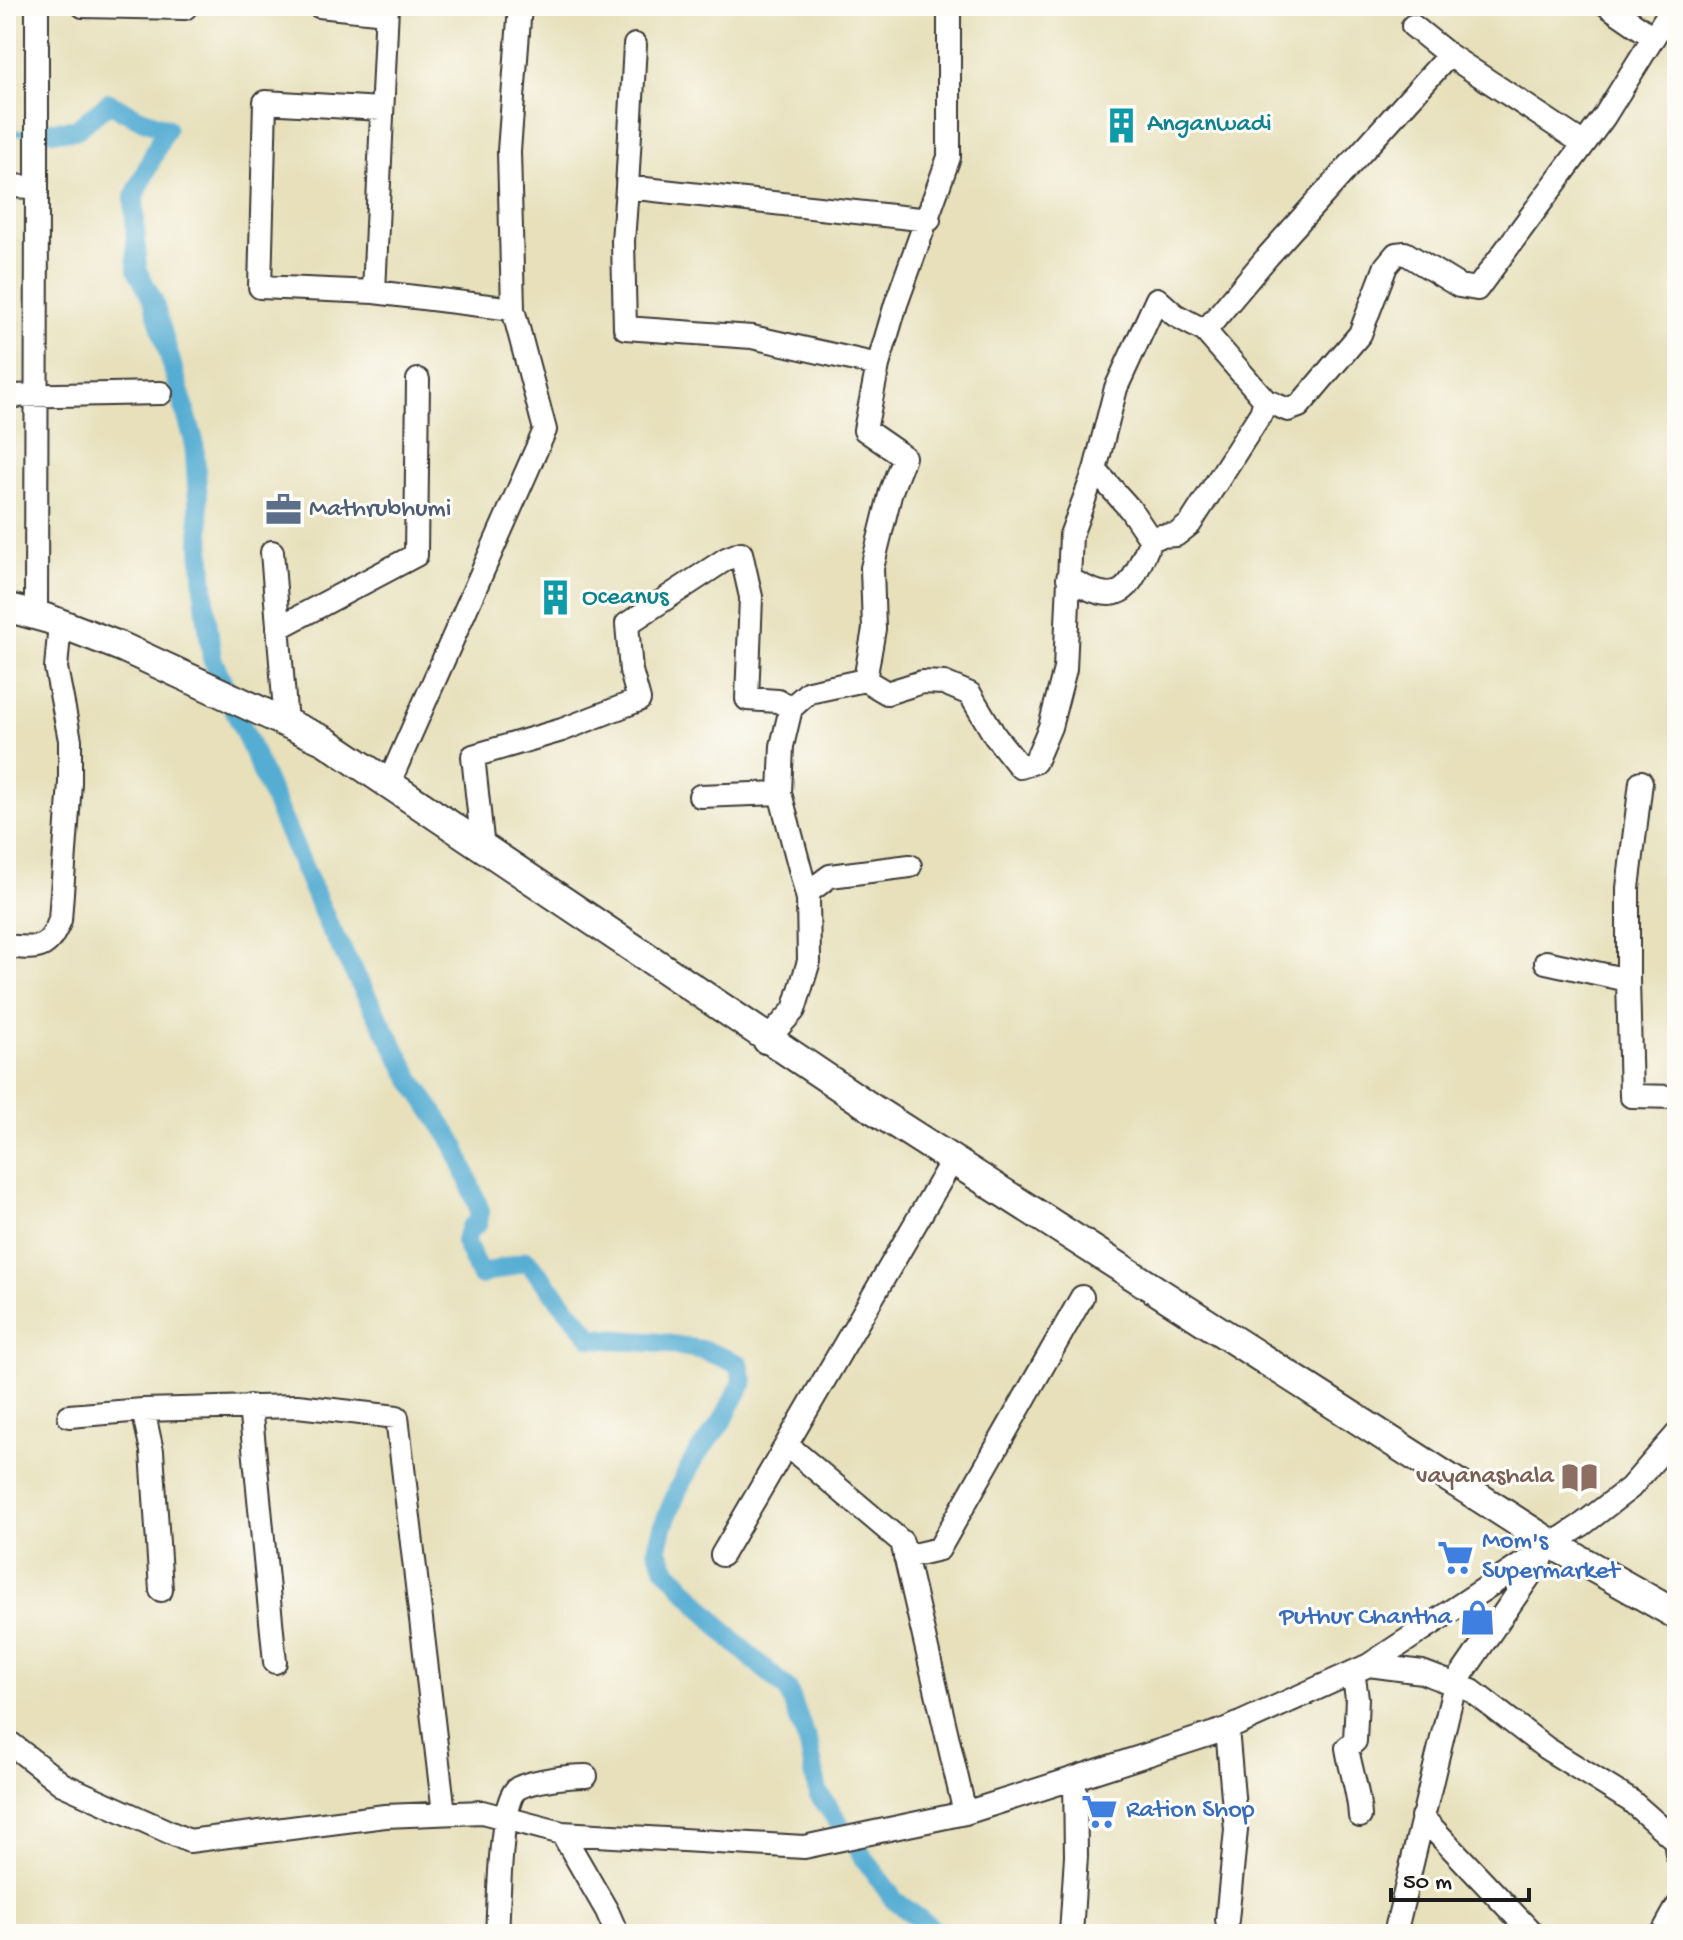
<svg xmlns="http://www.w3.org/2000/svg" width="1683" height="1940" font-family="'Gochi Hand',sans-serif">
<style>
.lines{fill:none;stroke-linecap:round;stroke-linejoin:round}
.stream{stroke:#56add3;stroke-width:6}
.canal{stroke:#56add3;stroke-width:20}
.minor-casing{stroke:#3a3934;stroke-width:26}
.major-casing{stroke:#3a3934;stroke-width:32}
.minor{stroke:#fff;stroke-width:22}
.major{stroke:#fff;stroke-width:28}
.labels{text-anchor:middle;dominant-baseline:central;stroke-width:6;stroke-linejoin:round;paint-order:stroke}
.culture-label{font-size:26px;fill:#0d838f;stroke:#fdfcf7;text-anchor:start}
.service-label{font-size:26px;fill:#4e5e75;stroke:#fdfcf7;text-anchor:start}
.education-label{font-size:26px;fill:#785e54;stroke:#fdfcf7;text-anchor:end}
.shop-label{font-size:26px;fill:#366cbe;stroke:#fdfcf7;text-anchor:start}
</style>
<rect width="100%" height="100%" fill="#fdfcf7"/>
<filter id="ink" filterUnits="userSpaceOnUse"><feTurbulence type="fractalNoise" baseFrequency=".0125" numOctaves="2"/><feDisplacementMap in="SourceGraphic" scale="16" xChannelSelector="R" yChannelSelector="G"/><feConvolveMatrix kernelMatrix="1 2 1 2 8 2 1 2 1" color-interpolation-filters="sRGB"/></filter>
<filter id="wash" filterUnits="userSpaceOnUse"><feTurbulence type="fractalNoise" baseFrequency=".006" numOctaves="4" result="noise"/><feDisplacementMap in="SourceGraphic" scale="32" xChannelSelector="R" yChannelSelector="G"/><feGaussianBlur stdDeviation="1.8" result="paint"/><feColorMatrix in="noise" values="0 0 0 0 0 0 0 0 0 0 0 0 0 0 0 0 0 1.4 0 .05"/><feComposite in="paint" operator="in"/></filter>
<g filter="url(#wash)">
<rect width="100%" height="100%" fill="#e7e0bb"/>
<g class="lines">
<path class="stream" d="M 6,132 L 22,133"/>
<path class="canal" d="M 52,131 L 76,130 L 109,103 L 138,118 L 166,128 L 134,197 L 137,270 L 153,300 L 194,441 L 205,604 L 212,658 L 329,926 L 412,1080 L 455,1145 L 480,1211 L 477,1224 L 470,1228 L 465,1241 L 480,1275 L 527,1261 L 592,1338 L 662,1343 L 703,1350 L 739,1364 L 743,1382 L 721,1423 L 696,1456 L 679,1487 L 664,1524 L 657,1549 L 665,1567 L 731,1639 L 788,1690 L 809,1746 L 818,1793 L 839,1823
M 860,1852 L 894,1900 L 939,1934"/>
</g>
</g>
<g filter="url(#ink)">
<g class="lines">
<defs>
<path id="minor" d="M 37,6 L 37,187
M 83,6 L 185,8 L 185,6
M 319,6 L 386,13
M 387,6 L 374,292 L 513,309
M 1608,6 L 1653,37
M 1413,26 L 1449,55 L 1584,144
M 6,186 L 37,187 L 36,615
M 627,187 L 635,45
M 374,292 L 260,287 L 265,102 L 381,109
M 878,365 L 752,337 L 625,328 L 623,241 L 627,187 L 929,220
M 6,396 L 161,393
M 1265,400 L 1288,410 L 1299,406 L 1360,334 L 1386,266 L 1396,254 L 1405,253 L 1459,286 L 1477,289 L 1604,117 L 1673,6
M 1095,470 L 1116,388 L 1157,299 L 1175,315 L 1205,331
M 272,552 L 286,723
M 1068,578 C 1125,612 1129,588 1151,540 L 1160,536 L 1176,535 L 1190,524 L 1261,413 L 1265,400 L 1205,331 L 1268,256 L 1449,55
M 278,628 L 416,555 L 418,380
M 865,680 L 887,693 L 922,682 L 944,683 L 970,694 L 995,736 L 1020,767 L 1035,762 L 1050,727 L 1065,669 L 1071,535 L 1095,470 L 1130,509 L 1151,540
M 388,785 L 545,430 L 513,309 L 509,151 L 520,6
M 700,796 L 780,793
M 483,849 L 473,756 L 562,730 L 639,700 L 631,671 L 627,624 L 726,559 L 741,553 L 751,597 L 747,699 L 778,701 L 791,708
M 807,893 L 830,876 L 910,866
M 6,946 C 37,949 48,952 60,920 L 70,783 L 70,740 L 56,668 L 60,623
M 1546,962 L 1628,980 L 1631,1096 L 1677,1097
M 1628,980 L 1628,888 L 1641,782
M 765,1042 L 794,1010 L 809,961 L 808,899 L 780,793 L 782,746 L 791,708 L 809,692 L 865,680 L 874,629 L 872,568 L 891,491 L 904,457 L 865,430 L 878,365 L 896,304 L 949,157 L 949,6
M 250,1406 L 275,1662
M 143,1410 L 152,1451 L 161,1590
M 69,1416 L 143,1410 L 297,1406 L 397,1417 L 444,1813
M 787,1445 L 902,1542 L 965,1813
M 722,1555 L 953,1159
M 905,1557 L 939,1549 L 1082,1297
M 1369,1665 L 1422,1672 L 1472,1691 L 1546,1748 L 1631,1801 L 1675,1840 L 1677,1854
M 1353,1672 L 1357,1698 L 1355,1741 L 1347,1748 C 1351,1772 1359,1792 1360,1816
M 1227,1729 L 1236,1830 L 1227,1920
M 6,1740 L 62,1784 L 189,1841 L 385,1816 L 482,1812 L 562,1833 L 804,1847 L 965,1813 L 1075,1778 L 1227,1729 L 1369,1665 L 1583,1524 L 1630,1488 L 1677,1434
M 1422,1817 L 1533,1934
M 562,1833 L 607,1911 L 617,1934
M 497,1934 C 499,1908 499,1799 518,1788 C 533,1780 570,1776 586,1776
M 1071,1934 L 1076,1856 L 1075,1778
M 1395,1934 L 1455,1684 L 1542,1558
M 1662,1934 L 1677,1907"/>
<path id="major" d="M 6,607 L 49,619 L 124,648 L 325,741 L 873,1109 L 1552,1544 L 1677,1615"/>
</defs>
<use href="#minor" class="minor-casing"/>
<use href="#major" class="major-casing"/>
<use href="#minor" class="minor"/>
<use href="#major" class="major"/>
</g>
</g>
<defs>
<symbol id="building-bare" viewBox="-9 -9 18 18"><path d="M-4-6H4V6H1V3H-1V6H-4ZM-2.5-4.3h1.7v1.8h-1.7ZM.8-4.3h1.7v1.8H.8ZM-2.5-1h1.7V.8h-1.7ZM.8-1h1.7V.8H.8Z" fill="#0f9aa8" stroke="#fdfcf7" stroke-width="2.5" paint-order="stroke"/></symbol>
<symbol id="office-bare" viewBox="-9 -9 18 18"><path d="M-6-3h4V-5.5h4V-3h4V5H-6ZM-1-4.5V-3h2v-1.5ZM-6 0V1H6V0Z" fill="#5c6f8a" stroke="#fdfcf7" stroke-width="2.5" paint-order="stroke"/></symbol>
<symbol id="library-bare" viewBox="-9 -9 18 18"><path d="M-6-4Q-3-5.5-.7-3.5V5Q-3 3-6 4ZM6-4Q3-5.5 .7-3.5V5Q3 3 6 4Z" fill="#8d6e63" stroke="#fdfcf7" stroke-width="2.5" paint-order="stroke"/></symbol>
<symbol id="supermarket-bare" viewBox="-9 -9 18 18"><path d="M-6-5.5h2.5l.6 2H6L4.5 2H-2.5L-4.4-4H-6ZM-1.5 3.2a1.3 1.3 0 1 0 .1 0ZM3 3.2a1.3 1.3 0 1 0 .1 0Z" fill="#3f7fe0" stroke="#fdfcf7" stroke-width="2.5" paint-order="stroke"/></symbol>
<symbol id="shop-bare" viewBox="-9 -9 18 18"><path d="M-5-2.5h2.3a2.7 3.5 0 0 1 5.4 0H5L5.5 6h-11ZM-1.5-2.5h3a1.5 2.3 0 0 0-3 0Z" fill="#3f7fe0" stroke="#fdfcf7" stroke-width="2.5" paint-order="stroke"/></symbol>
</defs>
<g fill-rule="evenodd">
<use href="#building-bare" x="1096" y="100" width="51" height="51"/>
<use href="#office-bare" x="258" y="484" width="51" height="51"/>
<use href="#building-bare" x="530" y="572" width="51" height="51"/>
<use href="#library-bare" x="1554" y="1452" width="51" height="51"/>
<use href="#supermarket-bare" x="1430" y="1532" width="51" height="51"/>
<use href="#shop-bare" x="1452" y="1592" width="51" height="51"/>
<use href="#supermarket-bare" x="1074" y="1786" width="51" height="51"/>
</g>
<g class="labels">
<g class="culture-label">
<text x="1147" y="125">Anganwadi</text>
<text x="582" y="598">Oceanus</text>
</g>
<g class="service-label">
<text x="309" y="510">Mathrubhumi</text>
</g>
<g class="education-label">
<text x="1554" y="1477">vayanashala</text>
</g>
<g class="shop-label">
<text x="1482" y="1542">Mom's<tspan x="1482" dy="30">Supermarket</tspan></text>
<text x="1452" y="1618" text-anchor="end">Puthur Chantha</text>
<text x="1126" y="1811">Ration Shop</text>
</g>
</g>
<rect width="1683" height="1940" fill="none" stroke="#fdfcf7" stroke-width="32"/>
<path d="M1391 1888v12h138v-12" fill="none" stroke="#1c1c1c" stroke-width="4"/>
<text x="1403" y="1888" font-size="24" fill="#1c1c1c" stroke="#fdfcf7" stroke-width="6" paint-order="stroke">50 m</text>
</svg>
